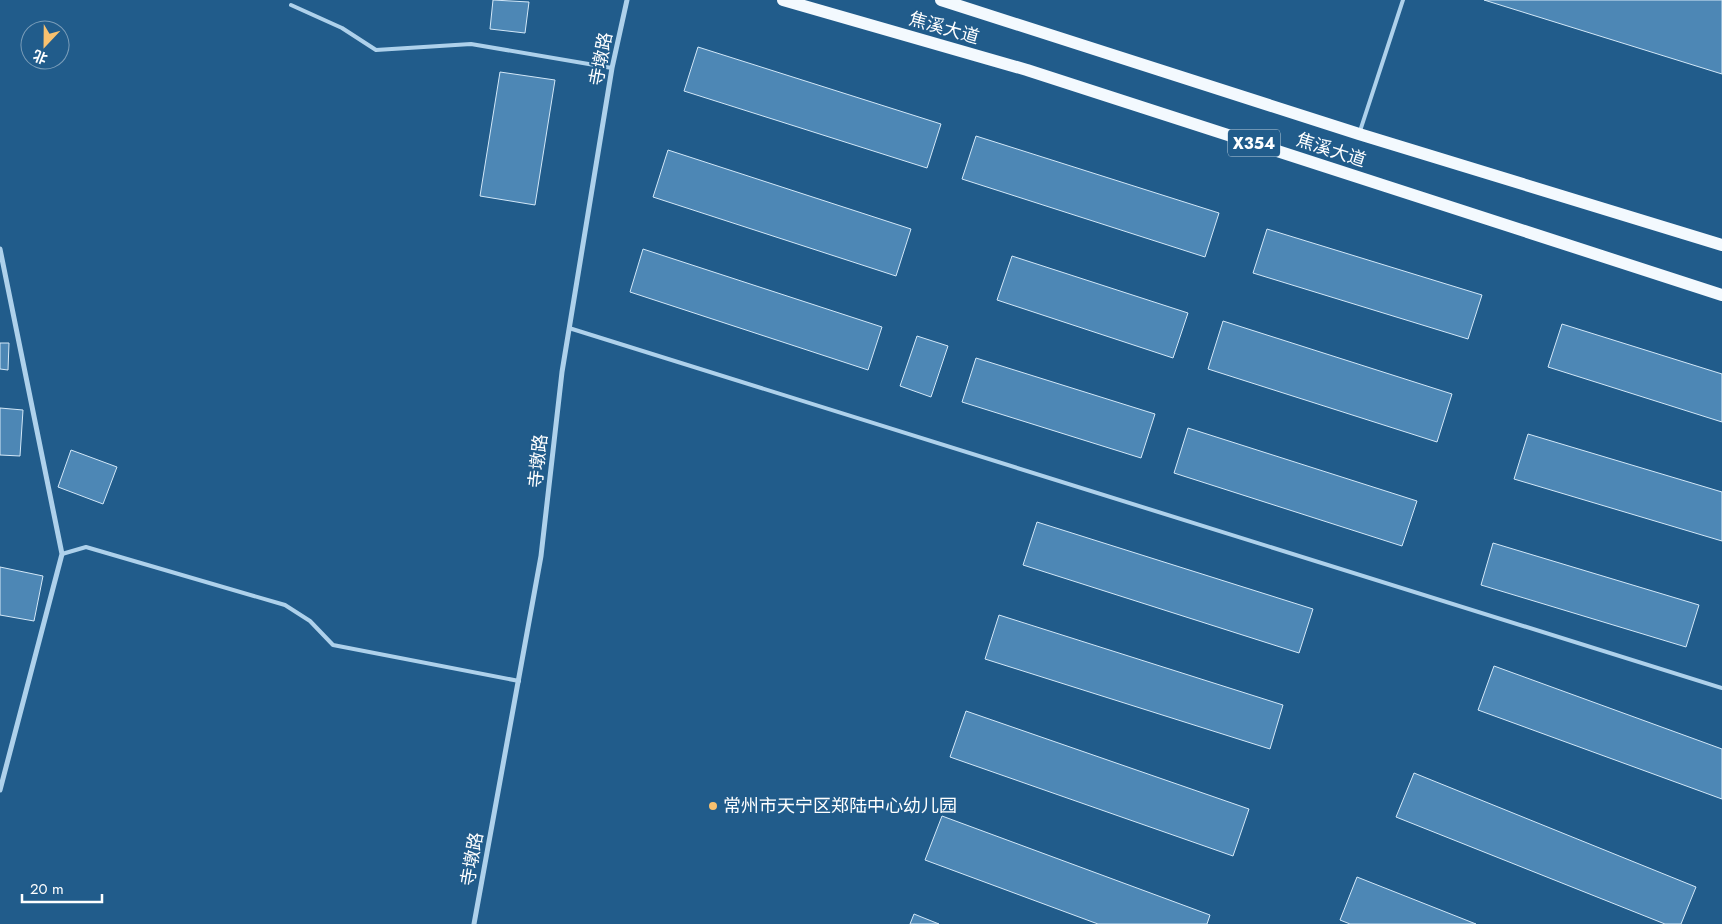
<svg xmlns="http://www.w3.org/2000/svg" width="1722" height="924" font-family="Jost,'Noto Sans SC',sans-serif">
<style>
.building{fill:#4d87b5;stroke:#d3e8f8}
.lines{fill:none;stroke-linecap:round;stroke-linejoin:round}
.lane{stroke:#aed1eb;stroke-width:4}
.street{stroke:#aed1eb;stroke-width:5}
.primary{stroke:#f3f9fe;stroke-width:12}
.poi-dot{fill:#f8c16f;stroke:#215c8b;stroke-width:2}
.labels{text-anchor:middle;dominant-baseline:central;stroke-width:4;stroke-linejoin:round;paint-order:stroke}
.shield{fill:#215c8b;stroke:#bccedc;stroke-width:1}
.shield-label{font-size:16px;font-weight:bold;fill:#fff}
.street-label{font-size:18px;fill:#fff;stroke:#215c8b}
.poi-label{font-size:18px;fill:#fff;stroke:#215c8b;text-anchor:start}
</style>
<rect width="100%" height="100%" fill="#215c8b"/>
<path class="building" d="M 493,0 L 529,2 L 525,33 L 490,29 Z
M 1484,0 L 1722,0 L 1722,74 Z
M 698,47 L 941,124 L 927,168 L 684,91 Z
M 500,72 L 555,80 L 535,205 L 480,196 Z
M 976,136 L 1219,213 L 1205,257 L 962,179 Z
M 668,150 L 911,229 L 896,276 L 653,197 Z
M 1267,229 L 1482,295 L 1468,339 L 1253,273 Z
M 643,249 L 882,327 L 868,370 L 630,292 Z
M 1012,256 L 1188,313 L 1173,358 L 997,300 Z
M 1223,321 L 1452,394 L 1437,442 L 1208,369 Z
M 1562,324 L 1722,374 L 1722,422 L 1548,367 Z
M 917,336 L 948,346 L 931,397 L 900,386 Z
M 0,343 L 9,343 L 8,370 L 0,369 Z
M 976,358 L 1155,414 L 1141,458 L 962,402 Z
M 0,408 L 23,410 L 20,456 L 0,455 Z
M 1188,428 L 1417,501 L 1402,546 L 1174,473 Z
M 1528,434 L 1722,492 L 1722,541 L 1514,479 Z
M 71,450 L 117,467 L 103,504 L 58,487 Z
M 1037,522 L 1313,609 L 1299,653 L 1023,565 Z
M 1493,543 L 1699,605 L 1686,647 L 1481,585 Z
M 0,567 L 43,576 L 34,621 L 0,615 Z
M 999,615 L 1283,705 L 1270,749 L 985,659 Z
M 1494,666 L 1722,749 L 1722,799 L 1478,710 Z
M 966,711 L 1249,809 L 1233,856 L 950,757 Z
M 1414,773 L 1696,887 L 1681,924 L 1665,924 L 1396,817 Z
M 942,816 L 1210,915 L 1207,924 L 1098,924 L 925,860 Z
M 1357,877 L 1476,924 L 1350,924 L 1340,920 Z
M 914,914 L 939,924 L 910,924 Z"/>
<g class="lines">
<path class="lane" d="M 291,5 L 342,28 L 376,50 L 471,44 L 612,68
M 1360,131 L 1403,0
M 569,328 L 1722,688
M 62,554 L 86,547 L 285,605 L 310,621 L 333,645 L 519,681"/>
<path class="street" d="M 0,249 L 62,554 L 0,790
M 474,924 L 541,556 L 562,372 L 612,68 L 627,0"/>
<path class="primary" d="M 783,0 L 1027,70 L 1722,295
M 941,0 L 1359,134 L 1722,245"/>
</g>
<circle class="poi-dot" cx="713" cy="806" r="5"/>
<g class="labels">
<rect class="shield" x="1228" y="129.5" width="52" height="27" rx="4"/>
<g class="shield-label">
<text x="1254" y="143">X354</text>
</g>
<g class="street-label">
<text transform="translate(944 28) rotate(16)">焦溪大道</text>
<text transform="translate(601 59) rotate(-79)">寺墩路</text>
<text transform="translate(1331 150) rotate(18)">焦溪大道</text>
<text transform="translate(538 461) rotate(-84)">寺墩路</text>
<text transform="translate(472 859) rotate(-80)">寺墩路</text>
</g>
<g class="poi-label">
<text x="723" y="806">常州市天宁区郑陆中心幼儿园</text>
</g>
</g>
<g transform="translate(45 45) rotate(202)"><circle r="24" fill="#215c8b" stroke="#7a9db9"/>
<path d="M0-4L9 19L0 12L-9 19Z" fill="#f8c16f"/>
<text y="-8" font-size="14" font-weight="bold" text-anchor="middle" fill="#ffffff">北</text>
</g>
<path d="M22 894v8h80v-8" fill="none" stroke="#ffffff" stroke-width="2.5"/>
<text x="30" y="894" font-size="15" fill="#ffffff" stroke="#215c8b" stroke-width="4" paint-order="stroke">20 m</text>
</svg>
